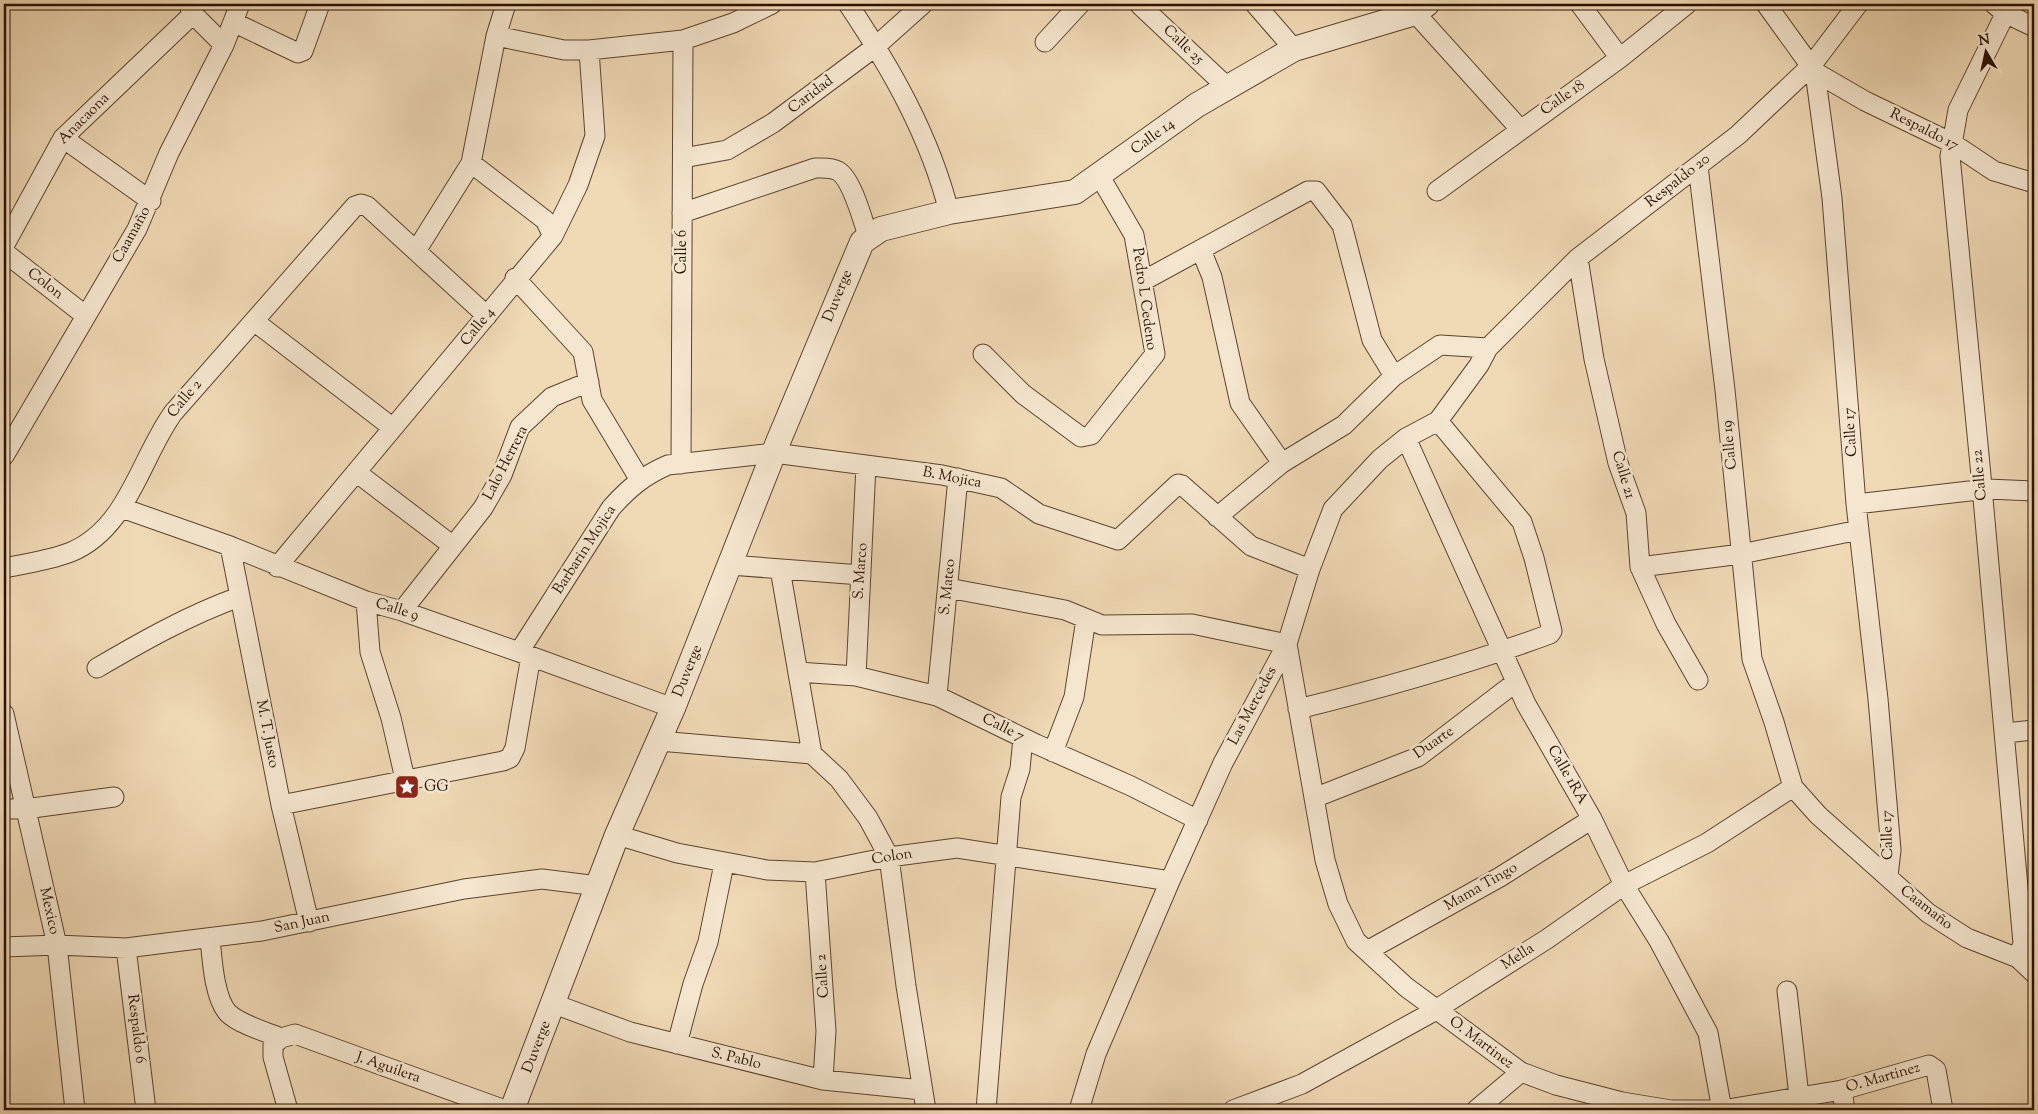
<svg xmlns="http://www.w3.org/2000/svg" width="2038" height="1114" font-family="'Sorts Mill Goudy',serif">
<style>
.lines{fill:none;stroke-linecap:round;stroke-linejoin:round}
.minor-casing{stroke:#5c432d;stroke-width:21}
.tertiary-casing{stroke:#5c432d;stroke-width:26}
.minor{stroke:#f5e6cf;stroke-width:19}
.tertiary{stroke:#f5e6cf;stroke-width:24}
.labels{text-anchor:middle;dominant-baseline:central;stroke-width:5;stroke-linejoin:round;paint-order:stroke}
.street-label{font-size:15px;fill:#2b1100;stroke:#f5e6cf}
.poi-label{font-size:15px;fill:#2b1100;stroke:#f5e6cf;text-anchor:start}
</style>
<rect width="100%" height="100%" fill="#f0d9b5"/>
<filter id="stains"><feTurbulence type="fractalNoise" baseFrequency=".004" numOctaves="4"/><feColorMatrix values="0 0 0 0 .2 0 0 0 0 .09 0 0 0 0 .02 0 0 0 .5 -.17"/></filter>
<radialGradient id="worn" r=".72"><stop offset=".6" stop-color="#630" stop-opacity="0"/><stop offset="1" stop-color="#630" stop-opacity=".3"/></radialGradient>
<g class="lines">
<defs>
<path id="minor" d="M 188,4 L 193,14 L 224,45
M 848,4 C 891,68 930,136 949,212
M 1139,4 L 1227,87
M 1255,4 L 1294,49
M 1407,4 L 1520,129
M 1580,4 L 1620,58
M 1766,4 L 1815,72 L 1832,198 L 1856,504 L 1878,699 L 1891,850 L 1888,876
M 1994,4 L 2005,13 L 2034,27
M 2010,4 L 1958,110 L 1950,156 L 1980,465 L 2023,943 L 2018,958
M 233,22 L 298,53 L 303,51 L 320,4
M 496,36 L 564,50 L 589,50 L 683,40 L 733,23 L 772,4
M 1045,42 L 1080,4
M 1815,72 L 1865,101 L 1952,143 L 1994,171 L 2034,183
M 63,138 L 151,201
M 683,158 L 727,150 L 773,123 L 875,47 L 923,4
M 471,163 L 545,220 L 553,236
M 1698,166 L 1725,390 L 1752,659 L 1774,722 L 1793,787 L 1818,815 L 1928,913 L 1967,938 L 2018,958 L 2034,973
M 1437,191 L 1620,58 L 1687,4
M 682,213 L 815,168 C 822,168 831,167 838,171 C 852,179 863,221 868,236
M 4,246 L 63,138 L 193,14
M 1201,250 L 1212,277 L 1240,403 L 1282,463
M 416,251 L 471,163 L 496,36 L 506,4
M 4,252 L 86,316
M 1578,258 L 1594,359 L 1618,463 L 1636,513 L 1640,567 L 1666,624 L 1698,680
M 515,278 L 583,352 L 592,400 L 640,480
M 1143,281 L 1308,191 L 1316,191 L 1342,225 L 1372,340 L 1394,376
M 254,321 L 393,428
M 983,354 L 1023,394 L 1081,437 L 1091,435 L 1155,354 L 1134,235 L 1099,175
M 1406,438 L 1526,704 L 1592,819 L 1624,885 L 1659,941 L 1708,1033 L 1722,1110
M 4,456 L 137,229 L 169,153 L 224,45 L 240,4
M 681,464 L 683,40
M 356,472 L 453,546
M 1856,504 L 1987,489 L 2034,491
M 122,508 L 230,546 L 366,601 L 402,611 L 519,652 L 673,708
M 1217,517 L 1282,463 L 1344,425 L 1394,376 L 1440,345 L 1488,348
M 230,546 L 281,805 L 309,922
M 730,565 L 861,575
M 277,567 L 553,236 L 578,185 L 595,136 L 589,50
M 1640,567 L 1741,554 L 1859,530
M 4,568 C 25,564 51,560 71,552 C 128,528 140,459 173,413 L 355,206 L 361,204 L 367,206 L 487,316
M 780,569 L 812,754
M 948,588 L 1065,610 L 1102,625 L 1192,624 L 1287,644 L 1325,860 L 1338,904 L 1356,941 L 1406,987 L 1521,1072 L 1556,1085 L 1622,1102 L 1671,1110 L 1722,1110 L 1842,1090 L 1929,1065 L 1936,1070 L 1943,1110
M 366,601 L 370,652 L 391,718 L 405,779
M 402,611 L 483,508 L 502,475 L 520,427 L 552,397 L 589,382
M 519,652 L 611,508 C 628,489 644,475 668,465 L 774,453 L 942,475 L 1001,488 L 1039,514 L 1118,540 L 1178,484 L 1182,485 L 1251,546 L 1310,569
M 97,668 C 143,641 189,615 239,597
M 798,672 L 856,676 L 937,696 L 1036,744 L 1131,786 L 1198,820
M 856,676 L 866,465
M 937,696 L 958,478
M 1298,709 C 1383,688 1468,664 1550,634 L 1552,631 L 1534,558 L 1522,522 L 1438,421
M 4,714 L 57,945 L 75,1110
M 2005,733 L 2034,730
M 659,741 L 812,754 L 839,779 L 868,818 L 889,857 L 906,986 L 926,1110
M 1053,752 L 1074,697 L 1086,619
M 1314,798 L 1418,757 L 1516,682
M 281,805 L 503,761 L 510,758 L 515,748 L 531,656
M 4,809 L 25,809 L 114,797
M 617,835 L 677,853 L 767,870 L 815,872 L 889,857 L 957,848 L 1170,881
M 815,872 L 826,1031 L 823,1080
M 210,938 C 212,958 214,998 228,1013 C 239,1024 266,1032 281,1038
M 4,947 L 57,945 L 126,948 L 262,931 L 464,889 L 542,879 L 598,886
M 126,948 L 146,1110
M 1367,951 L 1500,877 L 1592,819
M 1787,991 L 1799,1096
M 554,1004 L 630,1032 L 823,1080 L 922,1090
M 677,1044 L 693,984 L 708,942 L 724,864
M 1842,1090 L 1845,1110
M 288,1110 L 273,1057 L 273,1045 L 281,1038 L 295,1034 L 505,1110
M 986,1110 L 1011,797 L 1020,769 L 1023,738
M 1079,1110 L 1096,1054 L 1170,881 L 1223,763 L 1287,644 L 1310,569 L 1333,509 L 1380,459 L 1406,438 L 1438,421 L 1479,365 L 1488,348 L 1578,258 L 1738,135 L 1811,66 L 1858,4
M 1233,1110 L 1302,1084 L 1429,1014 L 1547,939 L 1624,885 L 1707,843 L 1793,787
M 1476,1110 L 1521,1072"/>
<path id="tertiary" d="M 512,1110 L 617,835 L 673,708 L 778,442 L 862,242 L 881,229 L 949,212 L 1075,192 L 1197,105 L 1294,49 L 1415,13 L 1427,4"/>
</defs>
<use href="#minor" class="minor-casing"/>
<use href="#tertiary" class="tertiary-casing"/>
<use href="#minor" class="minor"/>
<use href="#tertiary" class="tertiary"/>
</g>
<defs>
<symbol id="sight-square" viewBox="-11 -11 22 22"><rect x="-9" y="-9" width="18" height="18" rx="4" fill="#8f2418" stroke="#f5e6cf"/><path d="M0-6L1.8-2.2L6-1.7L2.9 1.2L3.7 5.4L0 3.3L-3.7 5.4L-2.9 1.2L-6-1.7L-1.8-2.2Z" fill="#fff"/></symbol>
</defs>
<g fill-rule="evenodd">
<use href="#sight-square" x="393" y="773" width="28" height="28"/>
</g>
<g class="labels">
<g class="street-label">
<text transform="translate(1183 45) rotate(44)">Calle 25</text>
<text transform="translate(811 95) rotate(-37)">Caridad</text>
<text transform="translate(1563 98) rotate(-35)">Calle 18</text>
<text transform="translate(84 119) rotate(-45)">Anacaona</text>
<text transform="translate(1924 130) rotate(27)">Respaldo 17</text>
<text transform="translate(1153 137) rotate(-36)">Calle 14</text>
<text transform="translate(1678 181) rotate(-38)">Respaldo 20</text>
<text transform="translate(132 235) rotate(-61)">Caamaño</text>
<text transform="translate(682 252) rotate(-90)">Calle 6</text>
<text transform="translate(45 284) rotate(38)">Colon</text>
<text transform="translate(838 296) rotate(-68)">Duverge</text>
<text transform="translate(1144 299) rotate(82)">Pedro L Cedeno</text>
<text transform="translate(478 327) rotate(-51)">Calle 4</text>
<text transform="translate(185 399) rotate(-50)">Calle 2</text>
<text transform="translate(1851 432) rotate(-94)">Calle 17</text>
<text transform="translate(1730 445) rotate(-96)">Calle 19</text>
<text transform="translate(506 463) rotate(-63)">Lalo Herrera</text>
<text transform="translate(1623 475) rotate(73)">Calle 21</text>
<text transform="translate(1980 475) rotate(-95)">Calle 22</text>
<text transform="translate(952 478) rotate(11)">B. Mojica</text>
<text transform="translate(585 550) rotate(-57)">Barbarin Mojica</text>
<text transform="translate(861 571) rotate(-86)">S. Marco</text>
<text transform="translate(948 587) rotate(-84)">S. Mateo</text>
<text transform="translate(397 610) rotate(17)">Calle 9</text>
<text transform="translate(688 671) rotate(-68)">Duverge</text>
<text transform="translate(1253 706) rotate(-62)">Las Mercedes</text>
<text transform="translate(1003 728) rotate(26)">Calle 7</text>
<text transform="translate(267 734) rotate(79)">M. T. Justo</text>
<text transform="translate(1434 743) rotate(-35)">Duarte</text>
<text transform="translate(1567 775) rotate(60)">Calle 1RA</text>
<text transform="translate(1888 835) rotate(-92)">Calle 17</text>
<text transform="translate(892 857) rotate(-9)">Colon</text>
<text transform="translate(1481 887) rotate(-30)">Mama Tingo</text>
<text transform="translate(1926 908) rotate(38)">Caamaño</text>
<text transform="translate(49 911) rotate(77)">Mexico</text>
<text transform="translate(302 923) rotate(-12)">San Juan</text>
<text transform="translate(1518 957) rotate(-33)">Mella</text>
<text transform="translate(823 976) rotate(-94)">Calle 2</text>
<text transform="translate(136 1029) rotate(83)">Respaldo 6</text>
<text transform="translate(1481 1043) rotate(37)">O. Martinez</text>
<text transform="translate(537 1047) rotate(-69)">Duverge</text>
<text transform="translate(736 1059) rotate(14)">S. Pablo</text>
<text transform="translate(388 1068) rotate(19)">J. Aguilera</text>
<text transform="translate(1883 1078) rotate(-16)">O. Martinez</text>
</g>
<g class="poi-label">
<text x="424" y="787">GG</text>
</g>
</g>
<rect width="2038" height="1114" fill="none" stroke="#f0d9b5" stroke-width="20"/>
<rect x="5" y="5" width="2028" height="1104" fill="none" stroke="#2b1100" stroke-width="2.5"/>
<rect x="10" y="10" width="2018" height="1094" fill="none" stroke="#2b1100"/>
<g transform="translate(1986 52) rotate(351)" stroke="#f5e6cf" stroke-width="4" paint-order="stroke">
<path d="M0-4L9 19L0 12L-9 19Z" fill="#2b1100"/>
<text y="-8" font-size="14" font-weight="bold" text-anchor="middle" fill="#2b1100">N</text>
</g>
<rect width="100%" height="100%" filter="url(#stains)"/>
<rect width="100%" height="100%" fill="url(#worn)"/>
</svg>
